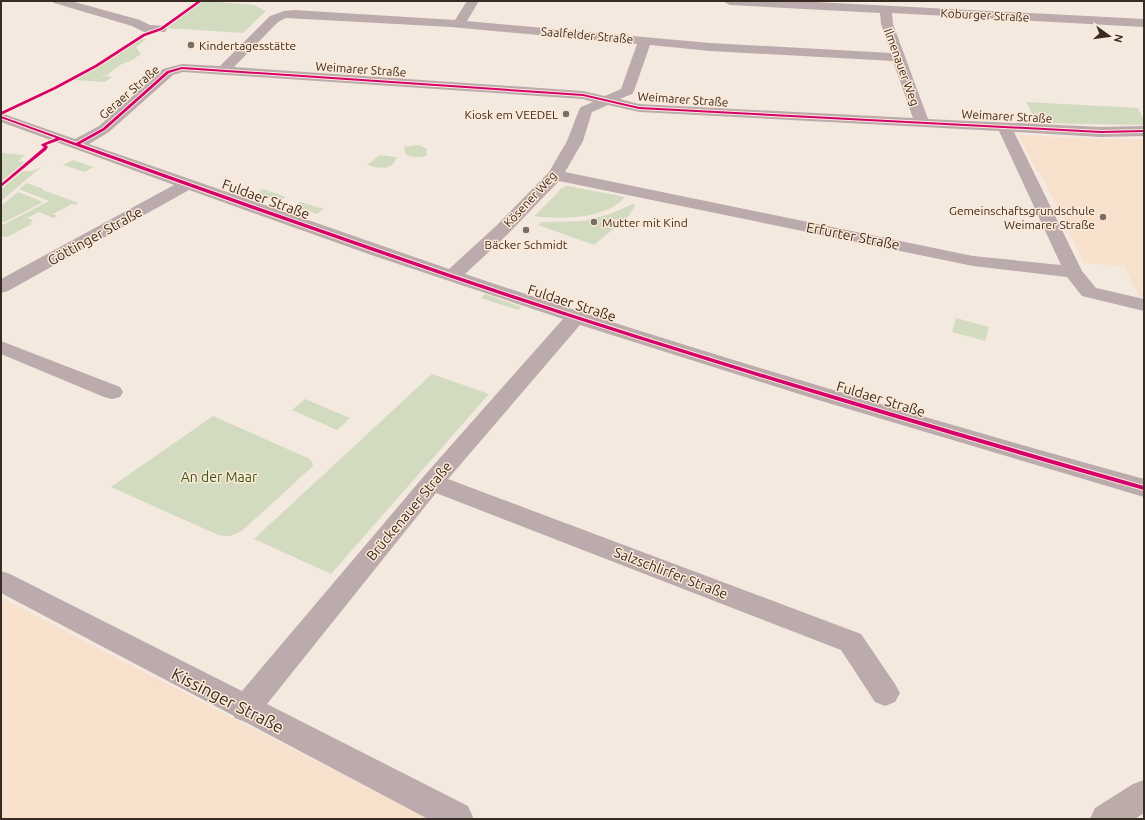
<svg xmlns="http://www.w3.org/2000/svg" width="1145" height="820" font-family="Ubuntu,sans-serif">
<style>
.built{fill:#f7e0cc}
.green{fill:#d2dac0}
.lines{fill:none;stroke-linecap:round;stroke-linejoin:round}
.minor{fill:#bcabac;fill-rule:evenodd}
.primary{fill:#bdabaa;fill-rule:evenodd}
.cycleway-casing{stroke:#fde9d6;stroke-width:2}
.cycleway{fill:#d6006c;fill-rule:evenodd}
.poi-dot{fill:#786e65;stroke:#fde9d6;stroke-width:1.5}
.labels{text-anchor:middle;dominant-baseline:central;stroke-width:3;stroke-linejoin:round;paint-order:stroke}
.far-street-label{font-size:12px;fill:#362c23;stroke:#fde9d6}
.far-poi-label{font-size:12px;fill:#362c23;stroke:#fde9d6;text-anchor:start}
.street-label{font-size:14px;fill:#362c23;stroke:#fde9d6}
.park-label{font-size:14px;fill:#375716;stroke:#fde9d6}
.near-street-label{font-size:17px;fill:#362c23;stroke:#fde9d6}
</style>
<rect width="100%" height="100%" fill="#f4e9df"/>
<path class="built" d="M 1019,135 L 1096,139 L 1144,139 L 1144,297 L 1139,296 L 1124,266 L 1084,263 L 1040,172 L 1037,172 Z
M 1,598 L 428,819 L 1,819 Z"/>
<path class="green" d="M 203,1 L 254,5 L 266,11 L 243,33 L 166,28 Z
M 141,38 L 146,39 L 136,47 L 141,54 L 132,60 L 120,65 L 107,75 L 99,75 L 112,77 L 105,82 L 75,80 L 110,60 Z
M 1026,102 L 1138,108 L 1144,120 L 1144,125 L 1037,123 Z
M 419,145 L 427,149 L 427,155 C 421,159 413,157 406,155 L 404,147 Z
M 1,153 L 25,155 L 18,161 L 25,162 L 1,182 Z
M 380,155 L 397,157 C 392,172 379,168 367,165 Z
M 73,160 L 94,167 L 84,172 L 63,165 Z
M 41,167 L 1,201 L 1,189 L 23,171 L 32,171 Z
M 27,183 L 43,189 L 42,190 L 79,203 L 75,205 L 72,204 L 53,214 L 57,216 L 53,218 L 39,212 L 27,218 L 33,220 L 30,223 L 32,224 L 7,237 L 1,237 L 1,224 L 5,224 L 49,201 L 19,189 Z
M 566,186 L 568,186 L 625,197 C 607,219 560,220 534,216 L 561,189 Z
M 263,189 L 286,197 L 280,201 L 257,193 Z
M 18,192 L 43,202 L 5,222 L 1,221 L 1,206 Z
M 300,202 L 324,209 L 317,214 L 294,206 Z
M 633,204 L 635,206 L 628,217 L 594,245 L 538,225 L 541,222 L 584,221 L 610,214 Z
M 485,294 L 521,307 L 518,310 L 481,298 Z
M 956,318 L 989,327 L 985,341 L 952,332 Z
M 432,374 L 489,394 L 331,574 L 254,539 Z
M 305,399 L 350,418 L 337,430 L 292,410 Z
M 213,416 L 308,458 L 311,460 L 313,466 L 243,530 C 234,536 226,538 216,534 L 111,487 Z"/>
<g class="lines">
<path class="minor" d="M 52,1 L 71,1 L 140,20 L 150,25 L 165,26 L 167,29 L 165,32 L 144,32 L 132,26 L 54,3 Z
M 467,1 L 479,1 L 467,21 L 710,43 L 891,53 L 881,24 L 880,13 L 730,5 L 726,3 L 724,1 L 797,1 L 1144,19 L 1144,27 L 892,13 L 893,24 L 928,119 L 1101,127 L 1144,126 L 1144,136 L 1101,137 L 1014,132 L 1082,271 L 1096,288 L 1144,299 L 1144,311 L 1082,296 L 1067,277 L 973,266 L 559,181 L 508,234 L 465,274 C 689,349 916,416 1144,479 L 1144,497 L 818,400 L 580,325 L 448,479 L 861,634 L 895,684 L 900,693 L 895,702 L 885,706 L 875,702 L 841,650 L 436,493 L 267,704 L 468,806 L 473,817 L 472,819 L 428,819 L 245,722 L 235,718 L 234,716 L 1,593 L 1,571 L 10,574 L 242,691 L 424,476 L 563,319 L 374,256 L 189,190 L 8,291 L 1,293 L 1,279 L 174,185 L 1,122 L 1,113 L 75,139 L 99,126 L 163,69 L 182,64 L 220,66 L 270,16 L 284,11 L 294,10 L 455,20 ZM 286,18 L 451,27 L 637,44 L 621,89 L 605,96 L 583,91 L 234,67 L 278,22 ZM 650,45 L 710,51 L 893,61 L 913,118 L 639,104 L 620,99 L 632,94 L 634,91 ZM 183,72 L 583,99 L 593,102 L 581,107 L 579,110 L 567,141 L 549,172 L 496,226 L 449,269 L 89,144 L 109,132 L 173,75 ZM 608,105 L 639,112 L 999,131 L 1061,265 L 973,256 L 565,172 L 583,141 L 592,112 Z
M 1,341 L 120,387 L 123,392 L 120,397 L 112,399 L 104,397 L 1,354 Z"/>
<path class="primary" d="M 1144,780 L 1144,813 L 1135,819 L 1090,819 L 1095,808 L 1133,784 Z"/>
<defs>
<path id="cycleway" d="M 198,1 L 202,1 L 162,30 L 145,36 L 97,67 L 56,89 L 1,115 L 1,112 L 54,87 L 95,65 L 143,34 L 160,28 Z
M 182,67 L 583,94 L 639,107 L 1101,131 L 1144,130 L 1144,132 L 1101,133 L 639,109 L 583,96 L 182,69 L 169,73 L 105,130 L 80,144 C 223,195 366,246 510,294 C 719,363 931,425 1144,486 L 1144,490 C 931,430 719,366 508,297 C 358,247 209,194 60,140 L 46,145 L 48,147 L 46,150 L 1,187 L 1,184 L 43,148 L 44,147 L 41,145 L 42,144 L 56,138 L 1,118 L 1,116 L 76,143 L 103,128 L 167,71 Z"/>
</defs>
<use href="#cycleway" class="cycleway-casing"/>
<use href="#cycleway" class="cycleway"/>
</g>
<g class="poi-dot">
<circle cx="191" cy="45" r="4"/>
<circle cx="566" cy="114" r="4"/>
<circle cx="1103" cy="217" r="4"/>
<circle cx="594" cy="222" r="4"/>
<circle cx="526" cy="230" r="4"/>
</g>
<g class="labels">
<g class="far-street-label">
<text transform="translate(985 15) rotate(3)">Koburger Straße</text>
<text transform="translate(587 35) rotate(5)">Saalfelder Straße</text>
<text transform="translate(902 67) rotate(70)">Ilmenauer Weg</text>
<text transform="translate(361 69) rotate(4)">Weimarer Straße</text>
<text transform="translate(129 92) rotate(-41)">Geraer Straße</text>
<text transform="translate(683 99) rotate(4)">Weimarer Straße</text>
<text transform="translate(1007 116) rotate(3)">Weimarer Straße</text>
<text transform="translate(530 199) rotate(-47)">Kösener Weg</text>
</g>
<g class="far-poi-label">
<text x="199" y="45">Kindertagesstätte</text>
<text x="558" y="114" text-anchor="end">Kiosk em VEEDEL</text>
<text x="1095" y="210" text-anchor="end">Gemeinschaftsgrundschule<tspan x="1095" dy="14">Weimarer Straße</tspan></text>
<text x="602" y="222">Mutter mit Kind</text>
<text x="526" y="244" text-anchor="middle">Bäcker Schmidt</text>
</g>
<g class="street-label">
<text transform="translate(266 199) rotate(20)">Fuldaer Straße</text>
<text transform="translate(95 236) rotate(-29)">Göttinger Straße</text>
<text transform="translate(853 236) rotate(11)">Erfurter Straße</text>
<text transform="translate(572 303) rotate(18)">Fuldaer Straße</text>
<text transform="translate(881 399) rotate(17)">Fuldaer Straße</text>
<text transform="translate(409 511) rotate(-50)">Brückenauer Straße</text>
<text transform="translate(671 573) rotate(21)">Salzschlirfer Straße</text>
</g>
<g class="park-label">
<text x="219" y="477">An der Maar</text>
</g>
<g class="near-street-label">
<text transform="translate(228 700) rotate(27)">Kissinger Straße</text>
</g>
</g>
<rect width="1145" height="820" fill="none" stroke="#362c23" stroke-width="4"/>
<g transform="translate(1109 36) rotate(104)" stroke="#fde9d6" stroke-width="3" paint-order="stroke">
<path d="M0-3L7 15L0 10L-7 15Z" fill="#362c23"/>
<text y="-6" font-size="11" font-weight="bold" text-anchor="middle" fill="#362c23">N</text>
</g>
</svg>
